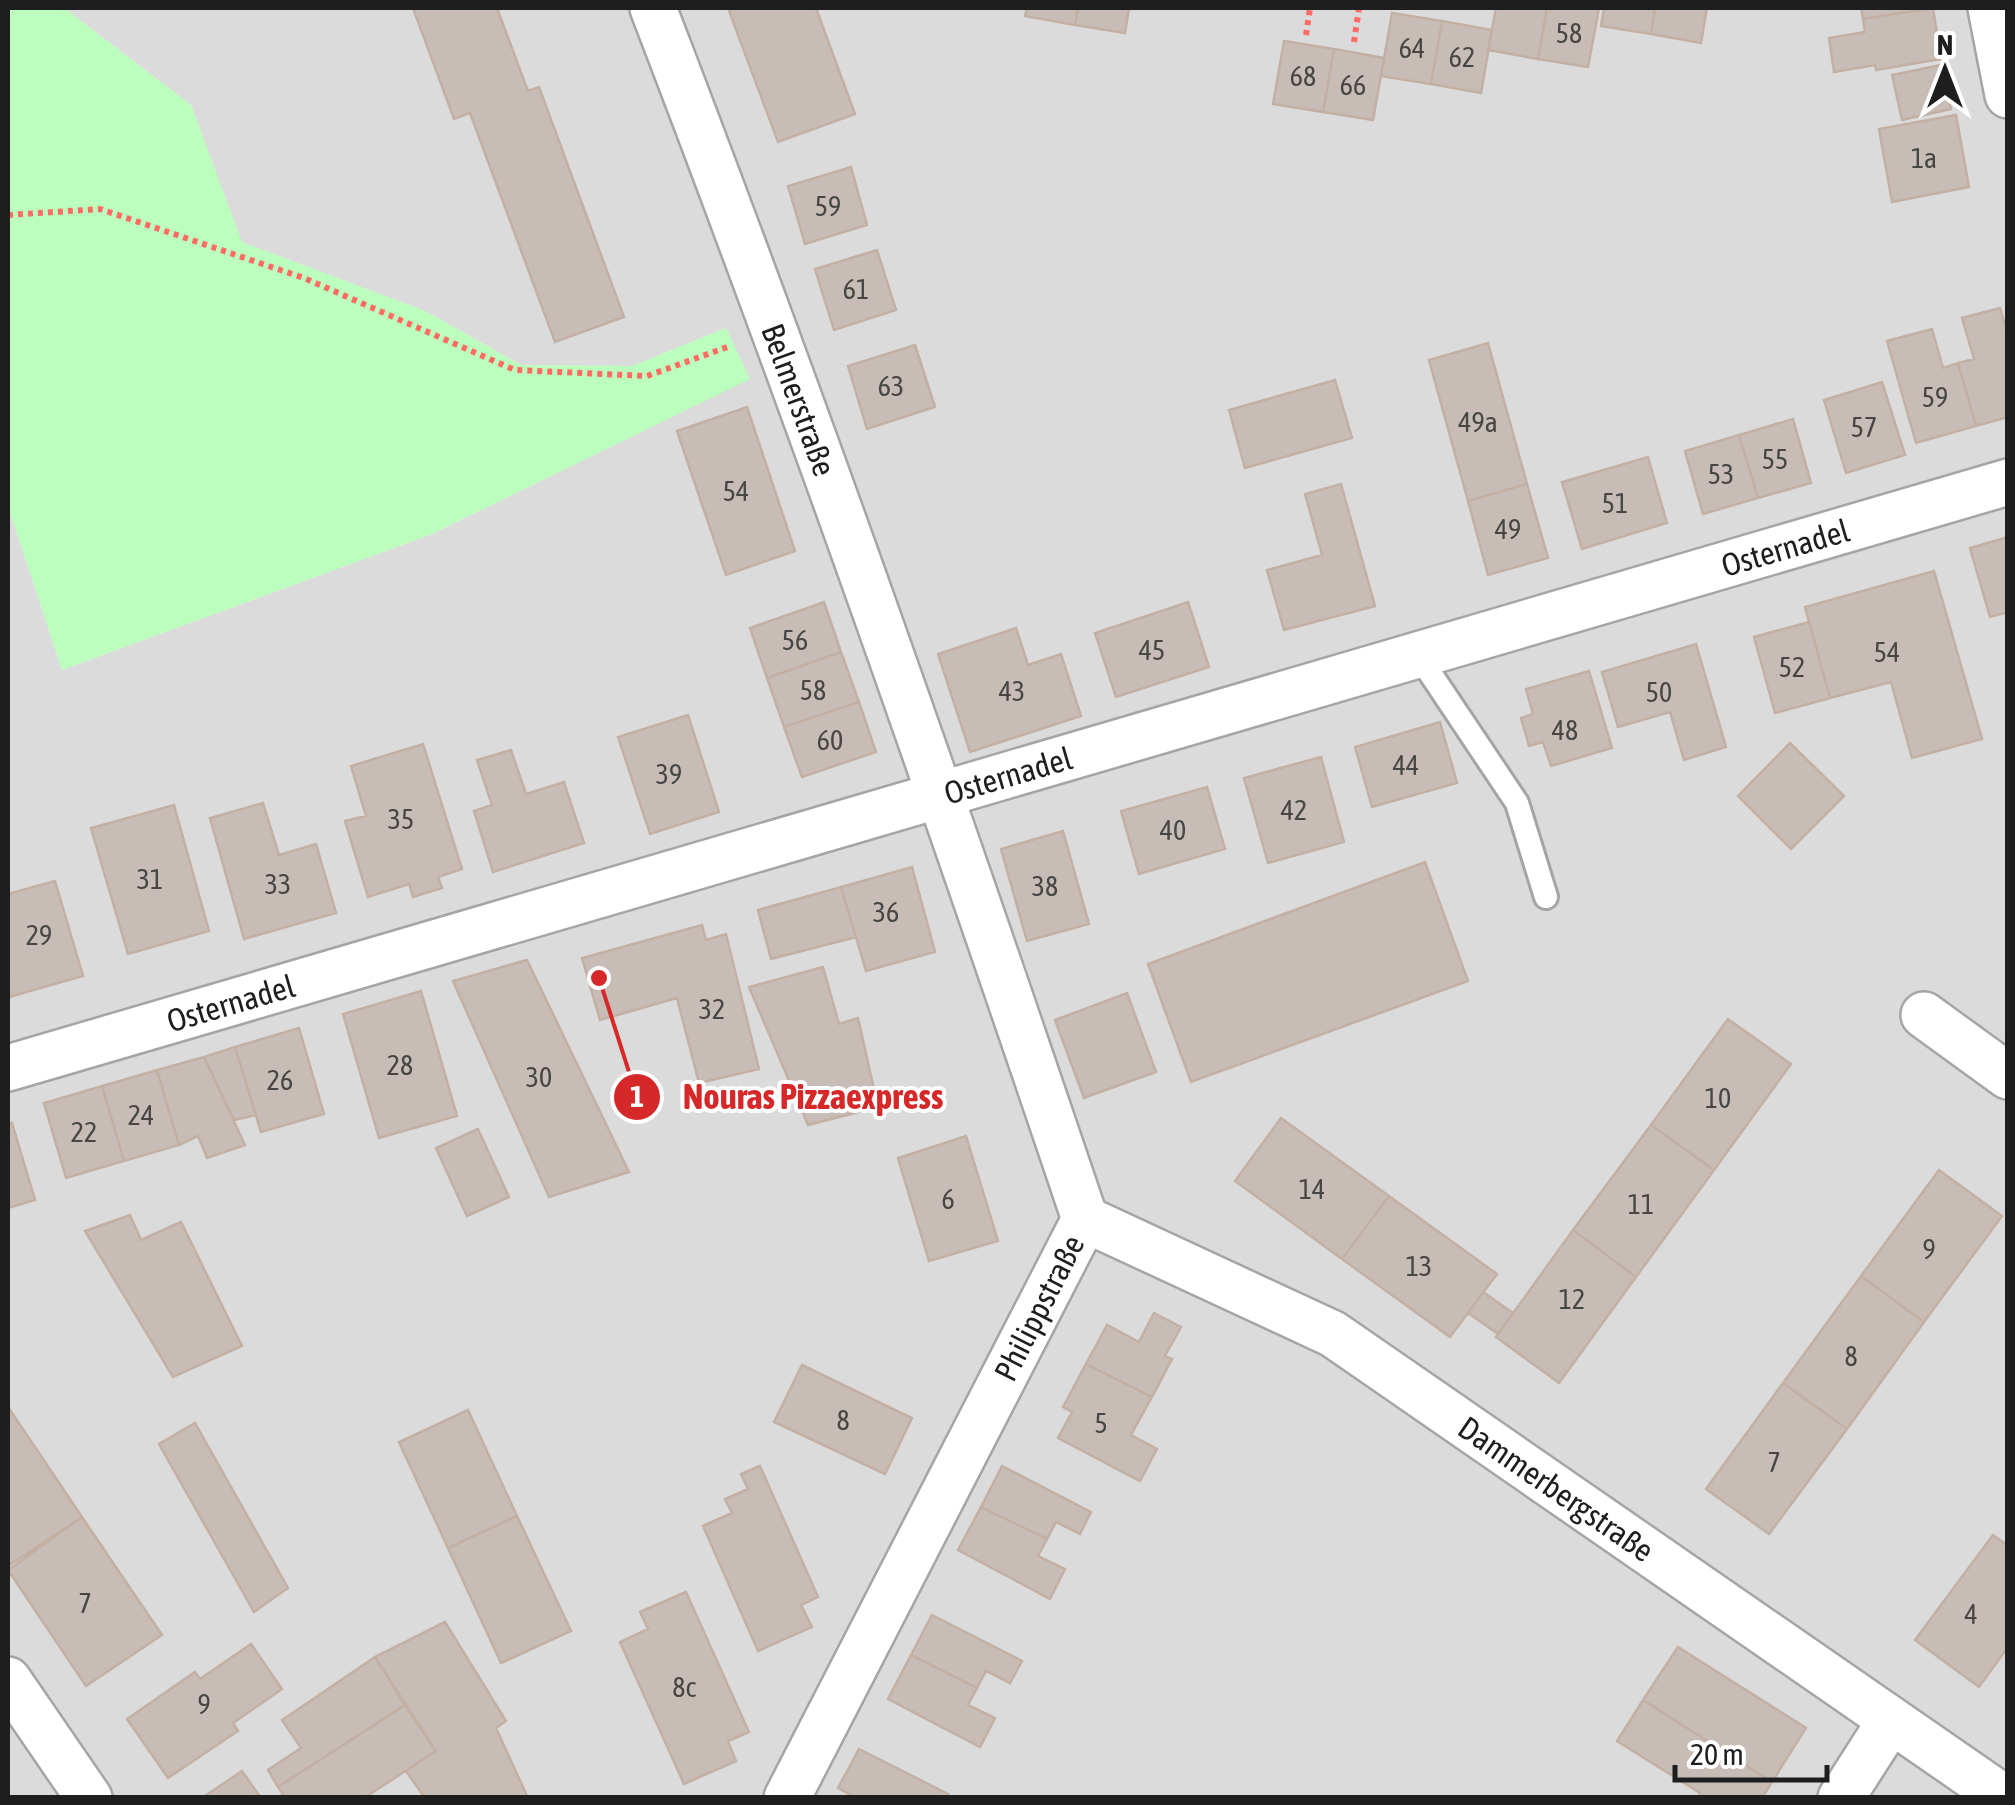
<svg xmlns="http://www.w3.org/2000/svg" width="2015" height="1805" font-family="'Asap Condensed',sans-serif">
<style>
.residential{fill:#dcdbdb}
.park{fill:#bcfebd}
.building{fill:#c8bcb6;stroke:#c3b0a4;stroke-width:2.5}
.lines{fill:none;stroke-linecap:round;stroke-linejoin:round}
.lane-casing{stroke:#a5a5a5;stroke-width:28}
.street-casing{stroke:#a5a5a5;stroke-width:50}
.path{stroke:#ff6b65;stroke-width:6;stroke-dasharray:5 5;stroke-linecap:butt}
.lane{stroke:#fff;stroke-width:22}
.street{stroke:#fff;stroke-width:45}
.labels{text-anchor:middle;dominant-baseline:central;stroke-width:8;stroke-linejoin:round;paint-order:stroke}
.number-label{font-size:28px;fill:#484644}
.street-label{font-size:32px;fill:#1e1e1e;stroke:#fff}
.leader{fill:none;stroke:#d62828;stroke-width:4}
.callout-dot{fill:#d62828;stroke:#fff;stroke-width:4}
.mark-label{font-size:30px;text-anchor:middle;font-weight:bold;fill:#fff}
.callout-label{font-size:35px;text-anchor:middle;font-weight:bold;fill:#d62828;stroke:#fff;stroke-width:8;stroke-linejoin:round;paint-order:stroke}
</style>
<rect width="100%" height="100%" fill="#f0ebe3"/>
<path class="residential" d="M 64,8 L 2007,8 L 2007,1797 L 8,1797 L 8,506 L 62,670 L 432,534 L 749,378 L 726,328 L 632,366 L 521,365 L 425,311 L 241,242 L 191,105 Z"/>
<path class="park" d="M 8,8 L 64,8 L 191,105 L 242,242 L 425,311 L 521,365 L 632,366 L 726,328 L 750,379 L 432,534 L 62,670 L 8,506 Z"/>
<path class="building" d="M 413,8 L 497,8 L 528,91 L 539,87 L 624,317 L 555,342 L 470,113 L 454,119 Z
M 728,8 L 816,8 L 855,114 L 778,142 Z
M 1027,8 L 1078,8 L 1075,25 L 1025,16 Z
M 1078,8 L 1129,8 L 1125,33 L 1075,25 Z
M 1496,8 L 1547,8 L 1538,59 L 1488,50 Z
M 1547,8 L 1599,8 L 1588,67 L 1538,59 Z
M 1604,8 L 1655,8 L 1651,34 L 1601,26 Z
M 1655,8 L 1707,8 L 1701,43 L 1651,34 Z
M 1861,8 L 1930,8 L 1863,19 Z
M 1933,8 L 1941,59 L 1876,70 L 1875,65 L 1834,72 L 1829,38 L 1865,32 L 1863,19 Z
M 1392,13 L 1442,21 L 1431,84 L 1381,76 Z
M 1442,21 L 1492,30 L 1481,93 L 1431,84 Z
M 1284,41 L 1334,49 L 1323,112 L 1273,104 Z
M 1334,49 L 1384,58 L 1373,120 L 1323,112 Z
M 1941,65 L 1951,109 L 1902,120 L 1892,75 Z
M 1956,115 L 1969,187 L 1892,202 L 1879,129 Z
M 851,167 L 867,225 L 805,244 L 788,186 Z
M 877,250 L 896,310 L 834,330 L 815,269 Z
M 2000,308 L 2008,335 L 2008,417 L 1976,426 L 1958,363 L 1974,359 L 1962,318 Z
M 1932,329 L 1943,368 L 1958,363 L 1976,426 L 1916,443 L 1887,341 Z
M 1488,343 L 1527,484 L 1468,501 L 1429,360 Z
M 915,345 L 935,407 L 867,429 L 848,366 Z
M 1335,380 L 1352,438 L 1245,468 L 1229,410 Z
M 1882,382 L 1905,455 L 1846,473 L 1824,400 Z
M 747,407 L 795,551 L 726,575 L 677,431 Z
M 1793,419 L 1811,483 L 1758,498 L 1739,435 Z
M 1739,435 L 1758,498 L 1703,514 L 1685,451 Z
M 1648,457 L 1667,523 L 1582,549 L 1562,482 Z
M 1341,484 L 1375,606 L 1284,630 L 1267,570 L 1322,555 L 1305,494 Z
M 1527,484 L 1548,558 L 1488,575 L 1468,501 Z
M 2008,537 L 2008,612 L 1990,617 L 1970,548 Z
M 1934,571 L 1982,739 L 1912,758 L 1891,682 L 1830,698 L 1805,607 Z
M 824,602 L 841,652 L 767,678 L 750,628 Z
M 1188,602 L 1209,667 L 1116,697 L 1095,633 Z
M 1809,622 L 1830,698 L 1775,713 L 1754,637 Z
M 1016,628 L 1028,665 L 1061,654 L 1081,716 L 970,752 L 938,654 Z
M 1696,644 L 1726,747 L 1684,760 L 1670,712 L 1618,727 L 1602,672 Z
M 841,652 L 859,702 L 784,727 L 767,678 Z
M 1589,671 L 1612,748 L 1551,766 L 1543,742 L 1529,746 L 1521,718 L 1533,714 L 1526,689 Z
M 859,702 L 876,752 L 802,777 L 784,727 Z
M 688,715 L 719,812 L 650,834 L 618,737 Z
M 1440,722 L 1457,783 L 1372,807 L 1355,747 Z
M 1790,743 L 1844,796 L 1791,849 L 1738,796 Z
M 423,744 L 462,869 L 438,877 L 442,888 L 413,897 L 409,884 L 368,897 L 345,821 L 366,816 L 351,766 Z
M 511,750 L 526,794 L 564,782 L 584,843 L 493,872 L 474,811 L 492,805 L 477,760 Z
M 1321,757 L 1344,842 L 1268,863 L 1244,778 Z
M 1207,787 L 1225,849 L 1139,874 L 1121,811 Z
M 263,803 L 279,855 L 316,844 L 336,913 L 244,939 L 210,818 Z
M 174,805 L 209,931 L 128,954 L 91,828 Z
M 1063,831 L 1089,924 L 1027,941 L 1001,849 Z
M 1425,862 L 1468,981 L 1191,1082 L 1148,964 Z
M 912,867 L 935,952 L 866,971 L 841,887 Z
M 55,881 L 83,976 L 9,997 L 8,894 Z
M 841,887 L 856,937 L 771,959 L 758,910 Z
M 702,925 L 706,940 L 726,934 L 759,1069 L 699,1083 L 677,998 L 600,1020 L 582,958 Z
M 527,960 L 629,1172 L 549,1197 L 453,981 Z
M 823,967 L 839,1024 L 858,1018 L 878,1107 L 808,1125 L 749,987 Z
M 421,991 L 457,1116 L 379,1138 L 343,1014 Z
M 1127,993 L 1156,1072 L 1084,1098 L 1055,1020 Z
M 1728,1019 L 1791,1064 L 1714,1170 L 1651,1125 Z
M 299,1028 L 324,1114 L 261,1132 L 235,1047 Z
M 235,1047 L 256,1115 L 234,1120 L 204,1057 Z
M 204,1057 L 245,1145 L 207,1158 L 198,1136 L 179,1145 L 157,1070 Z
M 157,1070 L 179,1145 L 124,1161 L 102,1086 Z
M 102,1086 L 124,1161 L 66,1178 L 44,1103 Z
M 1281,1118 L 1389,1196 L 1342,1259 L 1235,1181 Z
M 12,1123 L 35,1200 L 8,1208 L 8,1124 Z
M 1651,1125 L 1714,1170 L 1636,1277 L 1573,1230 Z
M 478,1129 L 509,1197 L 467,1216 L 436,1148 Z
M 966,1136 L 998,1241 L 929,1261 L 898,1158 Z
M 1939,1170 L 2002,1216 L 1924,1322 L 1861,1276 Z
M 1389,1196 L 1497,1274 L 1450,1337 L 1342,1259 Z
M 130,1215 L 141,1240 L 181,1222 L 242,1346 L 173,1377 L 85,1231 Z
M 1573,1230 L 1636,1277 L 1559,1383 L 1496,1337 Z
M 1861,1276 L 1924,1322 L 1847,1429 L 1783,1383 Z
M 1483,1292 L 1513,1313 L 1498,1334 L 1468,1313 Z
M 1154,1313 L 1181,1327 L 1165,1356 L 1172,1359 L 1152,1397 L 1086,1364 L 1107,1325 L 1139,1342 Z
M 1086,1364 L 1152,1397 L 1131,1435 L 1157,1449 L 1140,1481 L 1058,1438 L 1072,1412 L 1063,1407 Z
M 802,1365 L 912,1418 L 885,1474 L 774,1422 Z
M 1783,1383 L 1847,1429 L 1769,1534 L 1706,1489 Z
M 8,1407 L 82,1517 L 8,1566 Z
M 468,1410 L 517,1516 L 448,1548 L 399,1442 Z
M 195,1423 L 288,1588 L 254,1612 L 159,1444 Z
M 760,1466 L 818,1597 L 801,1605 L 812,1627 L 758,1651 L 703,1526 L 732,1513 L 725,1499 L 748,1489 L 741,1474 Z
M 1002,1466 L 1091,1512 L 1080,1534 L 1056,1522 L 1047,1539 L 981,1507 Z
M 981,1507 L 1047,1539 L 1038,1556 L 1065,1569 L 1050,1599 L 958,1550 Z
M 517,1516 L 571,1631 L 501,1663 L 448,1548 Z
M 82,1517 L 162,1635 L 86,1686 L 8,1570 Z
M 1993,1535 L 2008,1546 L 2008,1647 L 1979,1687 L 1915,1640 Z
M 686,1592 L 749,1732 L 728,1741 L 736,1761 L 684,1784 L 620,1642 L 648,1629 L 640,1612 Z
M 932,1615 L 1022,1661 L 1010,1683 L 986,1671 L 977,1688 L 911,1655 Z
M 445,1622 L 506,1721 L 496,1728 L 528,1798 L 425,1798 L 406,1771 L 436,1751 L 375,1657 Z
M 251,1644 L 282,1689 L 233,1723 L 238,1731 L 168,1778 L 127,1719 L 195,1672 L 200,1679 Z
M 1678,1647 L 1806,1728 L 1772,1782 L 1643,1700 Z
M 911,1655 L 977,1688 L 968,1705 L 995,1718 L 980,1747 L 888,1699 Z
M 375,1657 L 405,1705 L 278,1787 L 268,1770 L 301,1748 L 282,1720 Z
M 1643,1700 L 1772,1782 L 1762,1798 L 1697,1798 L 1700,1793 L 1617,1741 Z
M 405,1705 L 436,1751 L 364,1798 L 278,1798 L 283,1794 L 278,1787 Z
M 859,1749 L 948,1794 L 946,1798 L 856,1798 L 838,1788 Z
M 242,1771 L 261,1798 L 202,1798 Z"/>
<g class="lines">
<defs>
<path id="lane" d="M 1418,655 L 1517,803 L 1546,897"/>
<g id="street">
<path id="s1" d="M 653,8 C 807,408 948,813 1085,1219 L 787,1798"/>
<path d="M 1991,8 L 2008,95"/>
<path d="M 1924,1015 L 2008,1076"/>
<path id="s2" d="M 8,1068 L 2008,482"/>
<path id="s3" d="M 1085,1219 L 1333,1334 L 2004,1798"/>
<path d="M 8,1680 L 89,1798"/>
<path d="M 1841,1798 L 1891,1720"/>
</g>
</defs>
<use href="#lane" class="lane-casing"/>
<use href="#street" class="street-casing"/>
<path class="path" d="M 1306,35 L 1310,8
M 1354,42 L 1359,8
M 8,215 L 100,209 L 304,278 L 515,370 L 647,376 L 730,346"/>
<use href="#lane" class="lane"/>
<use href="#street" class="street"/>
</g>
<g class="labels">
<g class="number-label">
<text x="1569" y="33">58</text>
<text x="1412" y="48">64</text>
<text x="1462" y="57">62</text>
<text x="1303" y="76">68</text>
<text x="1353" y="85">66</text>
<text x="1924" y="158">1a</text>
<text x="828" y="206">59</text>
<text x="856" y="289">61</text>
<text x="891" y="386">63</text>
<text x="1935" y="397">59</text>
<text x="1478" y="422">49a</text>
<text x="1864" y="427">57</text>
<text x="1775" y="459">55</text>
<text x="1721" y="474">53</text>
<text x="736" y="491">54</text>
<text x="1615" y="503">51</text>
<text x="1508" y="529">49</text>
<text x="795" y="640">56</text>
<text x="1152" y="650">45</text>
<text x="1887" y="652">54</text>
<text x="1792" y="667">52</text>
<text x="813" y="690">58</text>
<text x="1012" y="691">43</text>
<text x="1659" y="692">50</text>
<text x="1565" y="730">48</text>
<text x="830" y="740">60</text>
<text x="1406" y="765">44</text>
<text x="669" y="774">39</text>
<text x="1294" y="810">42</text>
<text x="401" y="819">35</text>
<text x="1173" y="830">40</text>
<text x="150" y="879">31</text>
<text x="278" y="884">33</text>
<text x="1045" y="886">38</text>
<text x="886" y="912">36</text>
<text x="39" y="935">29</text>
<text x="712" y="1009">32</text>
<text x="400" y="1065">28</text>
<text x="539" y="1077">30</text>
<text x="280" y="1080">26</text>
<text x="1718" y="1098">10</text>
<text x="141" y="1115">24</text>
<text x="84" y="1132">22</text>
<text x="1312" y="1189">14</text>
<text x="948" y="1199">6</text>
<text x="1641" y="1204">11</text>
<text x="1929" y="1249">9</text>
<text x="1419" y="1266">13</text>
<text x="1572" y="1299">12</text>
<text x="1851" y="1356">8</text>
<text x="843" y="1420">8</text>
<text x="1101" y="1423">5</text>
<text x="1774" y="1462">7</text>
<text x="85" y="1603">7</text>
<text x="1971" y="1614">4</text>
<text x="684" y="1687">8c</text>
<text x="204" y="1704">9</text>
</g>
<g class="street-label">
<text stroke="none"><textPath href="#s1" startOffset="418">Belmerstraße</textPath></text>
<text stroke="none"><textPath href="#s2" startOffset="1852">Osternadel</textPath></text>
<text stroke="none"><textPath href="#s2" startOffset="1042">Osternadel</textPath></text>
<text stroke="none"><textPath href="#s2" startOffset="232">Osternadel</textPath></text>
<text transform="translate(1039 1308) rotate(-63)">Philippstraße</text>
<text stroke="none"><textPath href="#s3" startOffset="545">Dammerbergstraße</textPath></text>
</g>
</g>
<path class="leader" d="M599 978L637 1097"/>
<g class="callout-dot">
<circle cx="599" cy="978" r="10"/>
<circle cx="637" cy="1097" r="25"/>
</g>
<g class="mark-label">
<text x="637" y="1107">1</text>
</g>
<g class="callout-label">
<text x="813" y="1109">Nouras Pizzaexpress</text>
</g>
<rect width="2015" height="1805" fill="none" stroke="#1e1e1e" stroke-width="20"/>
<g transform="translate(1945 70)" stroke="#ffffff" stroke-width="8" paint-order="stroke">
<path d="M0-8L18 38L0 25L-18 38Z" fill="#1e1e1e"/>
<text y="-15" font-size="28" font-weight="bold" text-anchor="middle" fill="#1e1e1e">N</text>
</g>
<path d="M1675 1765v15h152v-15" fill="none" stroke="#1e1e1e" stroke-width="5"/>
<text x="1690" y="1765" font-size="30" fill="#1e1e1e" stroke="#ffffff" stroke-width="8" paint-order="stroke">20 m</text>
</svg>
